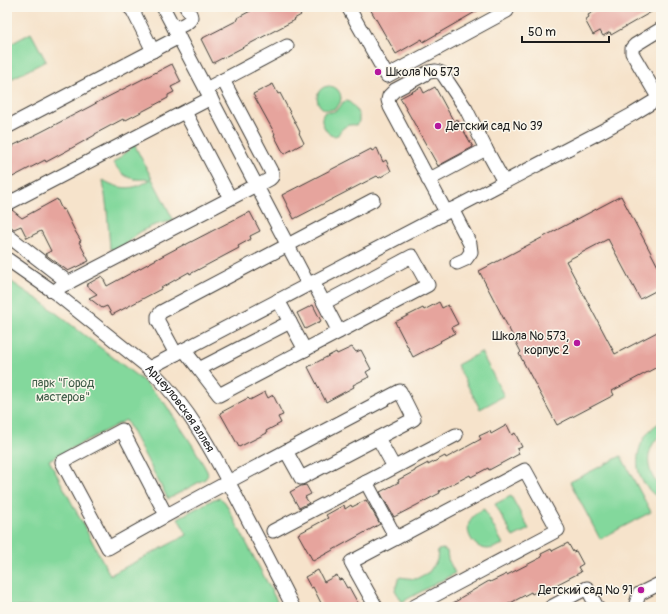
<svg xmlns="http://www.w3.org/2000/svg" width="668" height="614" font-family="Pangolin,sans-serif">
<style>
.green{fill:#83d89c;stroke:#507a5c}
.building{fill:#e6a49d}
.lines{fill:none;stroke-linecap:round;stroke-linejoin:round}
.minor-casing{stroke:#3d3a36;stroke-width:15}
.minor{stroke:#fff;stroke-width:13}
.poi-dot{fill:#b5179e;stroke:#fbf7ec;stroke-width:1.5}
.labels{text-anchor:middle;dominant-baseline:central;stroke-width:3;stroke-linejoin:round;paint-order:stroke}
.poi-label{font-size:12px;fill:#1c1c1c;stroke:#fbf7ec;text-anchor:start}
.park-label{font-size:12px;fill:#405e49;stroke:#fbf7ec}
.street-label{font-size:12px;fill:#1c1c1c;stroke:#fbf7ec}
</style>
<rect width="100%" height="100%" fill="#fbf7ec"/>
<filter id="ink" filterUnits="userSpaceOnUse"><feTurbulence type="fractalNoise" baseFrequency=".025" numOctaves="2"/><feDisplacementMap in="SourceGraphic" scale="8" xChannelSelector="R" yChannelSelector="G"/><feConvolveMatrix kernelMatrix="1 2 1 2 8 2 1 2 1" color-interpolation-filters="sRGB"/></filter>
<filter id="wash" filterUnits="userSpaceOnUse"><feTurbulence type="fractalNoise" baseFrequency=".012" numOctaves="4" result="noise"/><feDisplacementMap in="SourceGraphic" scale="16" xChannelSelector="R" yChannelSelector="G"/><feGaussianBlur stdDeviation="0.9" result="paint"/><feColorMatrix in="noise" values="0 0 0 0 0 0 0 0 0 0 0 0 0 0 0 0 0 1.4 0 .05"/><feComposite in="paint" operator="in"/></filter>
<g filter="url(#wash)">
<rect width="100%" height="100%" fill="#f6e3cb"/>
<path class="green" d="M 31,33 L 46,61 L 7,81 L 7,46 Z
M317 98a12 12 0 1 1 24 0a12 12 0 1 1-24 0Z
M 347,101 C 353,103 360,114 359,120 C 359,123 358,123 356,125 C 347,124 342,127 338,135 L 334,136 L 330,135 C 324,128 318,120 325,112 C 334,113 339,110 343,102 Z
M 134,144 L 174,221 C 158,223 143,228 131,239 C 127,242 124,248 119,250 C 116,251 113,250 110,248 L 107,210 L 103,180 C 120,190 134,191 151,179 C 132,180 126,180 113,163 L 128,151 Z
M 7,279 L 42,302 L 142,380 L 164,402 L 193,446 L 207,471 L 208,475 L 205,479 L 168,499 L 126,420 L 49,460 L 110,575 L 187,535 L 178,518 L 214,499 L 220,498 L 225,502 L 280,607 L 7,607 Z
M 481,352 L 504,396 L 480,409 L 457,365 Z
M 661,422 L 661,434 C 644,450 645,472 661,488 L 661,499 C 652,494 644,486 640,476 C 633,456 642,432 661,422 Z
M 621,456 L 651,512 L 600,539 L 570,482 Z
M 511,496 L 529,529 L 513,537 L 495,504 Z
M 484,509 L 503,544 C 498,546 493,549 488,549 C 473,549 463,531 471,519 C 474,514 480,511 484,509 Z
M 443,549 L 447,551 L 448,559 L 455,573 L 402,602 L 395,590 L 399,577 L 416,579 L 429,572 L 437,560 L 438,550 Z"/>
<g id="blocks">
<path class="building" d="M 258,7 L 296,7 L 301,15 L 294,19 L 295,20 L 213,63 L 201,39 L 238,20 L 237,18 Z
M 369,7 L 484,7 L 423,42 L 422,39 L 396,54 Z
M 602,7 L 660,7 L 611,35 L 610,32 L 603,36 L 600,31 L 593,35 L 585,20 L 589,17 L 588,15 Z
M 172,64 L 181,82 L 171,87 L 174,92 L 168,95 L 168,98 L 124,121 L 123,119 L 95,134 L 95,135 L 70,149 L 46,162 L 45,160 L 7,180 L 7,152 L 13,148 L 12,146 L 41,132 L 91,106 L 100,101 Z
M 273,84 L 278,94 L 280,93 L 300,132 L 299,133 L 304,143 L 284,154 L 274,135 L 275,134 L 253,94 Z
M 421,87 L 424,93 L 435,87 L 454,122 L 457,119 L 473,147 L 438,166 L 400,98 Z
M 377,148 L 383,162 L 386,160 L 391,171 L 379,178 L 377,176 L 294,219 L 282,195 L 371,149 L 372,151 Z
M 621,196 L 661,272 L 661,288 L 640,299 L 608,239 L 566,261 L 615,354 L 661,330 L 661,365 L 612,391 L 614,395 L 557,425 L 519,354 L 521,352 L 479,271 Z
M 57,199 L 62,210 L 64,209 L 75,231 L 81,241 L 79,242 L 89,261 L 68,271 L 45,254 L 51,251 L 41,231 L 27,238 L 21,226 L 14,229 L 7,224 L 7,212 L 12,210 L 22,218 Z
M 250,212 L 260,231 L 250,236 L 251,239 L 238,246 L 239,248 L 190,274 L 189,272 L 161,288 L 161,289 L 112,315 L 107,306 L 102,308 L 89,298 L 97,294 L 86,285 L 102,276 L 107,286 L 166,254 L 185,244 L 185,245 L 245,214 L 245,215 Z
M 439,302 L 442,308 L 448,305 L 458,324 L 452,327 L 455,333 L 440,341 L 441,342 L 413,357 L 395,322 L 423,308 L 424,310 Z
M 313,305 L 321,321 L 305,329 L 297,313 Z
M 352,347 L 356,352 L 361,350 L 371,369 L 366,372 L 369,377 L 353,385 L 354,387 L 326,402 L 308,367 L 336,352 L 337,354 Z
M 265,392 L 268,398 L 273,395 L 283,415 L 278,417 L 281,423 L 266,431 L 267,433 L 239,447 L 220,413 L 248,398 L 250,400 Z
M 507,425 L 512,435 L 515,433 L 522,447 L 517,449 L 519,454 L 489,470 L 488,468 L 471,477 L 470,475 L 439,491 L 440,493 L 394,517 L 380,492 L 399,482 L 398,480 L 415,471 L 415,470 L 428,463 L 428,465 L 445,456 L 446,458 L 481,439 L 479,436 L 490,431 L 491,434 Z
M 306,485 L 311,494 L 305,497 L 309,503 L 299,508 L 290,492 L 301,486 Z
M 366,500 L 380,524 L 313,561 L 298,534 L 328,518 L 326,515 L 344,505 L 345,509 L 351,505 L 352,507 Z
M 568,543 L 573,552 L 576,551 L 583,564 L 578,567 L 581,572 L 550,588 L 549,585 L 532,594 L 531,592 L 503,607 L 446,607 L 460,599 L 460,598 L 489,581 L 490,582 L 507,574 L 507,575 L 542,557 L 541,554 L 551,549 L 552,551 Z
M 318,570 L 324,582 L 337,575 L 339,580 L 342,579 L 347,588 L 349,587 L 360,607 L 323,607 L 313,587 L 311,588 L 305,577 Z"/>
</g>
</g>
<g filter="url(#ink)">
<use href="#blocks" fill-opacity="0" stroke="#3d3a36" stroke-width="1"/>
<g class="lines">
<defs>
<g id="minor">
<path d="M 129,7 L 133,11 L 153,51"/>
<path d="M 163,7 L 308,284"/>
<path d="M 348,7 L 387,76 L 507,11 L 505,7"/>
<path d="M 175,29 C 179,26 191,23 191,17 C 191,14 188,10 186,7"/>
<path d="M 223,80 L 272,173 L 272,177 L 270,179 L 257,186"/>
<path d="M 206,89 L 287,46"/>
<path d="M 659,99 L 632,53 L 632,48 L 635,45 L 661,29"/>
<path d="M 185,112 L 230,198"/>
<path d="M 7,127 L 179,37"/>
<path d="M 486,149 L 504,182"/>
<path d="M 428,180 L 486,149 L 466,109 L 442,73 L 436,71 L 429,72 L 395,90 L 389,96 L 388,100 L 390,107 L 446,212"/>
<path d="M 7,204 L 211,98"/>
<path d="M 452,209 L 470,244 L 471,252 L 466,259 L 457,263"/>
<path d="M 7,235 L 69,283"/>
<path id="s1" d="M 7,259 L 54,292 L 149,368 C 190,408 214,454 240,504 C 258,539 276,573 293,607"/>
<path d="M 313,282 L 324,303"/>
<path d="M 54,292 L 60,287 L 256,185"/>
<path d="M 278,300 L 305,350"/>
<path d="M 184,350 L 199,369 L 290,322"/>
<path d="M 176,354 L 158,321 L 158,316 L 161,312 L 373,200"/>
<path d="M 149,368 L 602,131 L 633,114 L 661,97"/>
<path d="M 199,369 L 219,395 L 428,285 L 412,256 L 324,303 L 339,332"/>
<path d="M 378,438 L 394,467"/>
<path d="M 366,482 L 396,538"/>
<path d="M 166,515 L 122,430 L 62,462 L 108,548 C 204,493 302,443 400,391 L 414,419 L 301,478 L 286,451"/>
<path d="M 273,531 L 456,435"/>
<path d="M 376,607 L 351,562 L 525,470 L 558,530 L 413,607"/>
<path d="M 551,607 L 587,588 L 597,607"/>
<path d="M 635,607 L 639,594 L 661,583"/>
</g>
</defs>
<use href="#minor" class="minor-casing"/>
<use href="#minor" class="minor"/>
</g>
</g>
<g class="poi-dot">
<circle cx="378" cy="72" r="4"/>
<circle cx="438" cy="126" r="4"/>
<circle cx="577" cy="343" r="4"/>
<circle cx="641" cy="590" r="4"/>
</g>
<g class="labels">
<g class="poi-label">
<text x="386" y="72">Школа № 573</text>
<text x="446" y="126">Детский сад № 39</text>
<text x="569" y="336" text-anchor="end">Школа № 573,<tspan x="569" dy="14">корпус 2</tspan></text>
<text x="633" y="590" text-anchor="end">Детский сад № 91</text>
</g>
<g class="park-label">
<text x="63" y="383">парк "Город<tspan x="63" dy="14">мастеров"</tspan></text>
</g>
<g class="street-label">
<text stroke="none"><textPath href="#s1" startOffset="230">Арцеуловская аллея</textPath></text>
</g>
</g>
<rect width="668" height="614" fill="none" stroke="#fbf7ec" stroke-width="24"/>
<path d="M522 36v6h87v-6" fill="none" stroke="#1c1c1c" stroke-width="2"/>
<text x="528" y="36" font-size="12" fill="#1c1c1c" stroke="#fbf7ec" stroke-width="3" paint-order="stroke">50 m</text>
</svg>
